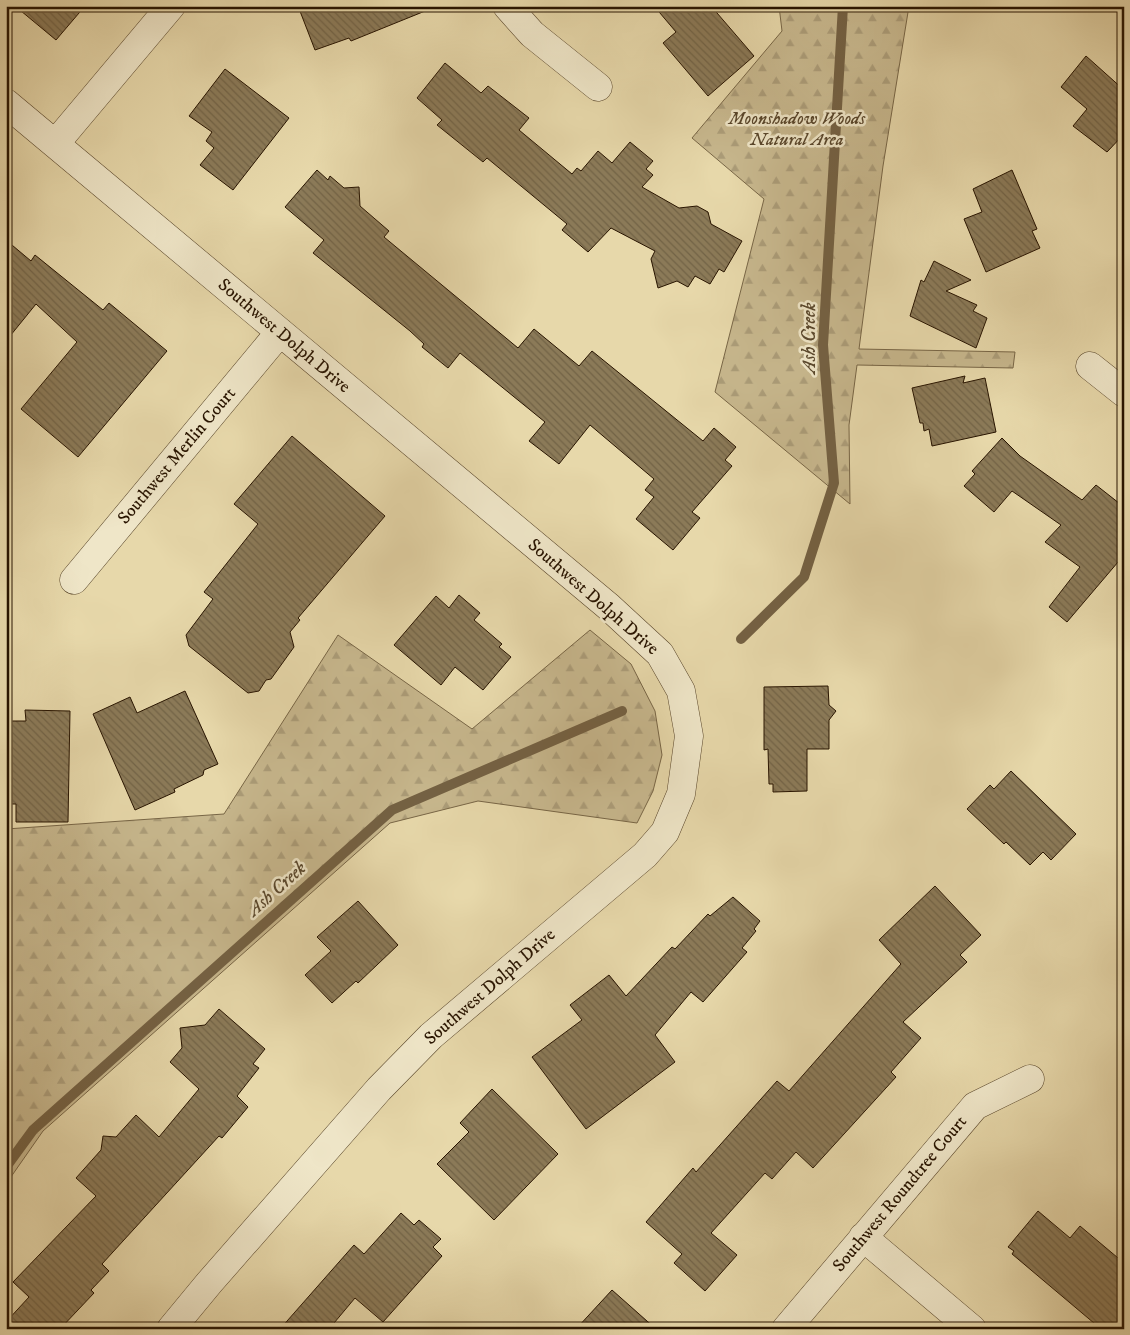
<svg xmlns="http://www.w3.org/2000/svg" width="1130" height="1335" font-family="'IM FELL DW Pica',serif">
<style>
.forest{fill:url(#forest-firs);stroke:#786646}
.lines{fill:none;stroke-linecap:round;stroke-linejoin:round}
.stream{stroke:#746143;stroke-width:10}
.building{fill:url(#building-back-hatch);stroke:#281400}
.minor-casing{stroke:#58452a;stroke-width:29}
.minor{stroke:#efe6c8;stroke-width:28}
.labels{text-anchor:middle;dominant-baseline:central;stroke-width:5;stroke-linejoin:round;paint-order:stroke}
.park-label{font-size:18px;font-style:italic;fill:#58452a;stroke:#efe6c8}
.street-label{font-size:18px;fill:#281400;stroke:#efe6c8}
.water-label{font-size:19px;font-style:italic;fill:#5a482d;stroke:#efe6c8}
</style>
<defs>
<pattern id="forest-firs" width="22" height="20" patternUnits="userSpaceOnUse" patternTransform="scale(1.25)"><rect width="22" height="20" fill="#c7b78d"/><path d="M5 1l3.5 6h-7zM16 11l3.5 6h-7z" fill="#ab9c78"/></pattern>
<pattern id="building-back-hatch" width="6" height="6" patternUnits="userSpaceOnUse" patternTransform="scale(1.25)"><rect width="6" height="6" fill="#8b7a58"/><path d="M-1 5l2 2M0 0l6 6M5-1l2 2" fill="none" stroke="#726346"/></pattern>
</defs>
<rect width="100%" height="100%" fill="#e7d8aa"/>
<filter id="stains"><feTurbulence type="fractalNoise" baseFrequency=".004" numOctaves="4"/><feColorMatrix values="0 0 0 0 .2 0 0 0 0 .09 0 0 0 0 .02 0 0 0 .5 -.17"/></filter>
<radialGradient id="worn" r=".72"><stop offset=".6" stop-color="#630" stop-opacity="0"/><stop offset="1" stop-color="#630" stop-opacity=".3"/></radialGradient>
<path class="forest" d="M 779,6 L 909,6 L 883,166 L 859,349 L 1015,352 L 1013,368 L 857,365 L 849,425 L 850,504 L 715,392 L 764,199 L 692,138 L 782,31 Z
M 590,630 L 631,664 L 655,711 L 662,755 L 653,791 L 637,823 L 478,801 L 390,823 L 43,1131 L 6,1184 L 6,829 L 224,814 L 338,635 L 472,729 Z"/>
<g class="lines">
<path class="stream" d="M 741,639 L 804,577 L 834,483 L 823,345 L 843,6
M 6,1167 L 33,1130 L 392,810 L 622,711"/>
</g>
<path class="building" d="M 15,6 L 85,6 L 56,40 Z
M 298,6 L 434,6 L 435,7 L 351,41 L 349,38 L 315,50 Z
M 654,6 L 711,6 L 754,56 L 708,96 L 663,43 L 676,32 Z
M 1086,56 L 1124,90 L 1124,134 L 1107,152 L 1073,126 L 1087,109 L 1061,87 Z
M 445,63 L 481,93 L 488,86 L 529,118 L 519,130 L 572,174 L 577,168 L 581,171 L 598,151 L 612,163 L 630,142 L 653,161 L 646,169 L 653,175 L 642,187 L 679,208 L 697,206 L 708,212 L 711,224 L 742,241 L 724,272 L 719,269 L 710,284 L 695,276 L 688,287 L 677,281 L 658,288 L 651,259 L 655,251 L 611,228 L 588,252 L 562,230 L 567,224 L 487,158 L 483,162 L 437,125 L 442,120 L 417,98 Z
M 225,69 L 289,118 L 233,190 L 200,165 L 214,148 L 206,141 L 212,132 L 189,116 Z
M 317,170 L 328,180 L 330,176 L 344,188 L 359,187 L 360,206 L 389,231 L 384,237 L 518,348 L 534,329 L 579,366 L 592,351 L 703,441 L 714,428 L 736,447 L 725,460 L 732,466 L 692,512 L 700,518 L 673,550 L 636,519 L 654,497 L 645,490 L 654,479 L 590,425 L 559,464 L 529,441 L 545,422 L 460,353 L 448,368 L 422,347 L 424,344 L 410,331 L 313,253 L 324,240 L 285,207 Z
M 1012,170 L 1037,229 L 1032,231 L 1040,248 L 986,272 L 964,219 L 982,212 L 973,189 Z
M 6,240 L 31,261 L 35,255 L 103,310 L 109,303 L 167,351 L 78,457 L 21,409 L 77,342 L 36,304 L 6,341 Z
M 934,261 L 971,280 L 946,291 L 977,305 L 973,311 L 987,318 L 976,348 L 910,316 L 921,280 L 924,282 Z
M 965,376 L 963,383 L 985,378 L 996,432 L 932,446 L 929,429 L 924,431 L 923,423 L 920,423 L 912,388 Z
M 292,436 L 385,516 L 298,618 L 300,620 L 290,632 L 294,647 L 271,679 L 266,680 L 259,691 L 248,693 L 189,646 L 186,635 L 213,599 L 204,592 L 258,524 L 234,504 Z
M 1002,438 L 1020,456 L 1082,500 L 1096,485 L 1124,507 L 1124,555 L 1067,622 L 1049,607 L 1080,567 L 1045,542 L 1061,525 L 1012,491 L 994,512 L 964,486 L 975,474 L 972,471 Z
M 459,595 L 480,613 L 474,620 L 502,644 L 499,647 L 511,657 L 483,690 L 455,667 L 441,685 L 394,645 L 436,596 L 449,608 Z
M 828,686 L 829,705 L 836,711 L 829,720 L 829,749 L 807,749 L 807,791 L 773,792 L 773,784 L 769,784 L 768,749 L 764,750 L 764,687 Z
M 185,691 L 218,764 L 204,770 L 203,775 L 174,789 L 175,792 L 135,810 L 93,714 L 130,697 L 137,713 Z
M 25,710 L 70,711 L 68,822 L 16,822 L 16,804 L 6,804 L 6,727 L 9,727 L 10,721 L 26,721 Z
M 1011,771 L 1076,834 L 1051,860 L 1043,852 L 1030,865 L 1006,842 L 1004,844 L 967,809 L 990,785 L 994,789 Z
M 935,886 L 981,935 L 960,955 L 967,962 L 903,1022 L 921,1038 L 891,1072 L 896,1077 L 813,1168 L 796,1152 L 772,1179 L 765,1173 L 711,1233 L 737,1255 L 705,1291 L 674,1263 L 682,1254 L 646,1222 L 693,1168 L 696,1172 L 777,1081 L 789,1091 L 901,964 L 879,940 Z
M 733,897 L 760,921 L 754,929 L 756,931 L 742,948 L 747,952 L 703,1002 L 691,992 L 655,1035 L 675,1062 L 586,1129 L 532,1057 L 582,1020 L 570,1005 L 609,975 L 626,996 L 672,947 L 675,949 L 708,914 L 710,916 Z
M 358,901 L 398,945 L 358,983 L 356,981 L 332,1003 L 305,975 L 331,951 L 317,937 Z
M 219,1009 L 265,1049 L 253,1064 L 259,1068 L 237,1096 L 248,1107 L 222,1138 L 219,1136 L 102,1264 L 109,1271 L 91,1290 L 94,1293 L 60,1329 L 6,1329 L 6,1322 L 29,1297 L 13,1282 L 96,1196 L 76,1178 L 101,1150 L 103,1136 L 116,1137 L 136,1115 L 159,1137 L 199,1089 L 170,1062 L 182,1048 L 180,1028 L 205,1025 Z
M 492,1089 L 558,1154 L 494,1220 L 437,1164 L 469,1132 L 460,1123 Z
M 1038,1211 L 1070,1238 L 1080,1226 L 1124,1263 L 1124,1329 L 1101,1329 L 1012,1254 L 1014,1251 L 1008,1247 Z
M 401,1213 L 414,1225 L 419,1220 L 441,1239 L 433,1247 L 442,1256 L 383,1322 L 355,1298 L 329,1329 L 280,1329 L 354,1245 L 364,1254 Z
M 612,1290 L 656,1329 L 576,1329 Z"/>
<g class="lines">
<defs>
<path id="minor" d="M 507,6 L 532,34 L 598,87
M 6,103 L 609,607 L 660,654 L 681,691 L 689,736 L 681,794 L 665,832 L 645,855 L 431,1036 L 379,1089 L 209,1283 L 171,1329
M 55,144 L 171,6
M 1090,366 L 1124,393
M 74,580 L 280,332
M 863,1237 L 972,1329
M 786,1329 L 975,1106 L 1030,1079"/>
</defs>
<use href="#minor" class="minor-casing"/>
<use href="#minor" class="minor"/>
</g>
<g class="labels">
<g class="park-label">
<text x="797" y="119">Moonshadow Woods<tspan x="797" dy="21">Natural Area</tspan></text>
</g>
<g class="street-label">
<text transform="translate(284 336) rotate(40)">Southwest Dolph Drive</text>
<text transform="translate(177 456) rotate(-50)">Southwest Merlin Court</text>
<text transform="translate(593 597) rotate(41)">Southwest Dolph Drive</text>
<text transform="translate(490 987) rotate(-41)">Southwest Dolph Drive</text>
<text transform="translate(900 1194) rotate(-50)">Southwest Roundtree Court</text>
</g>
<g class="water-label">
<text transform="translate(809 338) rotate(-90)">Ash Creek</text>
<text transform="translate(277 889) rotate(-42)">Ash Creek</text>
</g>
</g>
<rect width="1130" height="1335" fill="none" stroke="#e7d8aa" stroke-width="25"/>
<rect x="8" y="8" width="1115" height="1320" fill="none" stroke="#281400" stroke-width="2.5"/>
<rect x="12" y="12" width="1105" height="1310" fill="none" stroke="#281400"/>
<rect width="100%" height="100%" filter="url(#stains)"/>
<rect width="100%" height="100%" fill="url(#worn)"/>
</svg>
